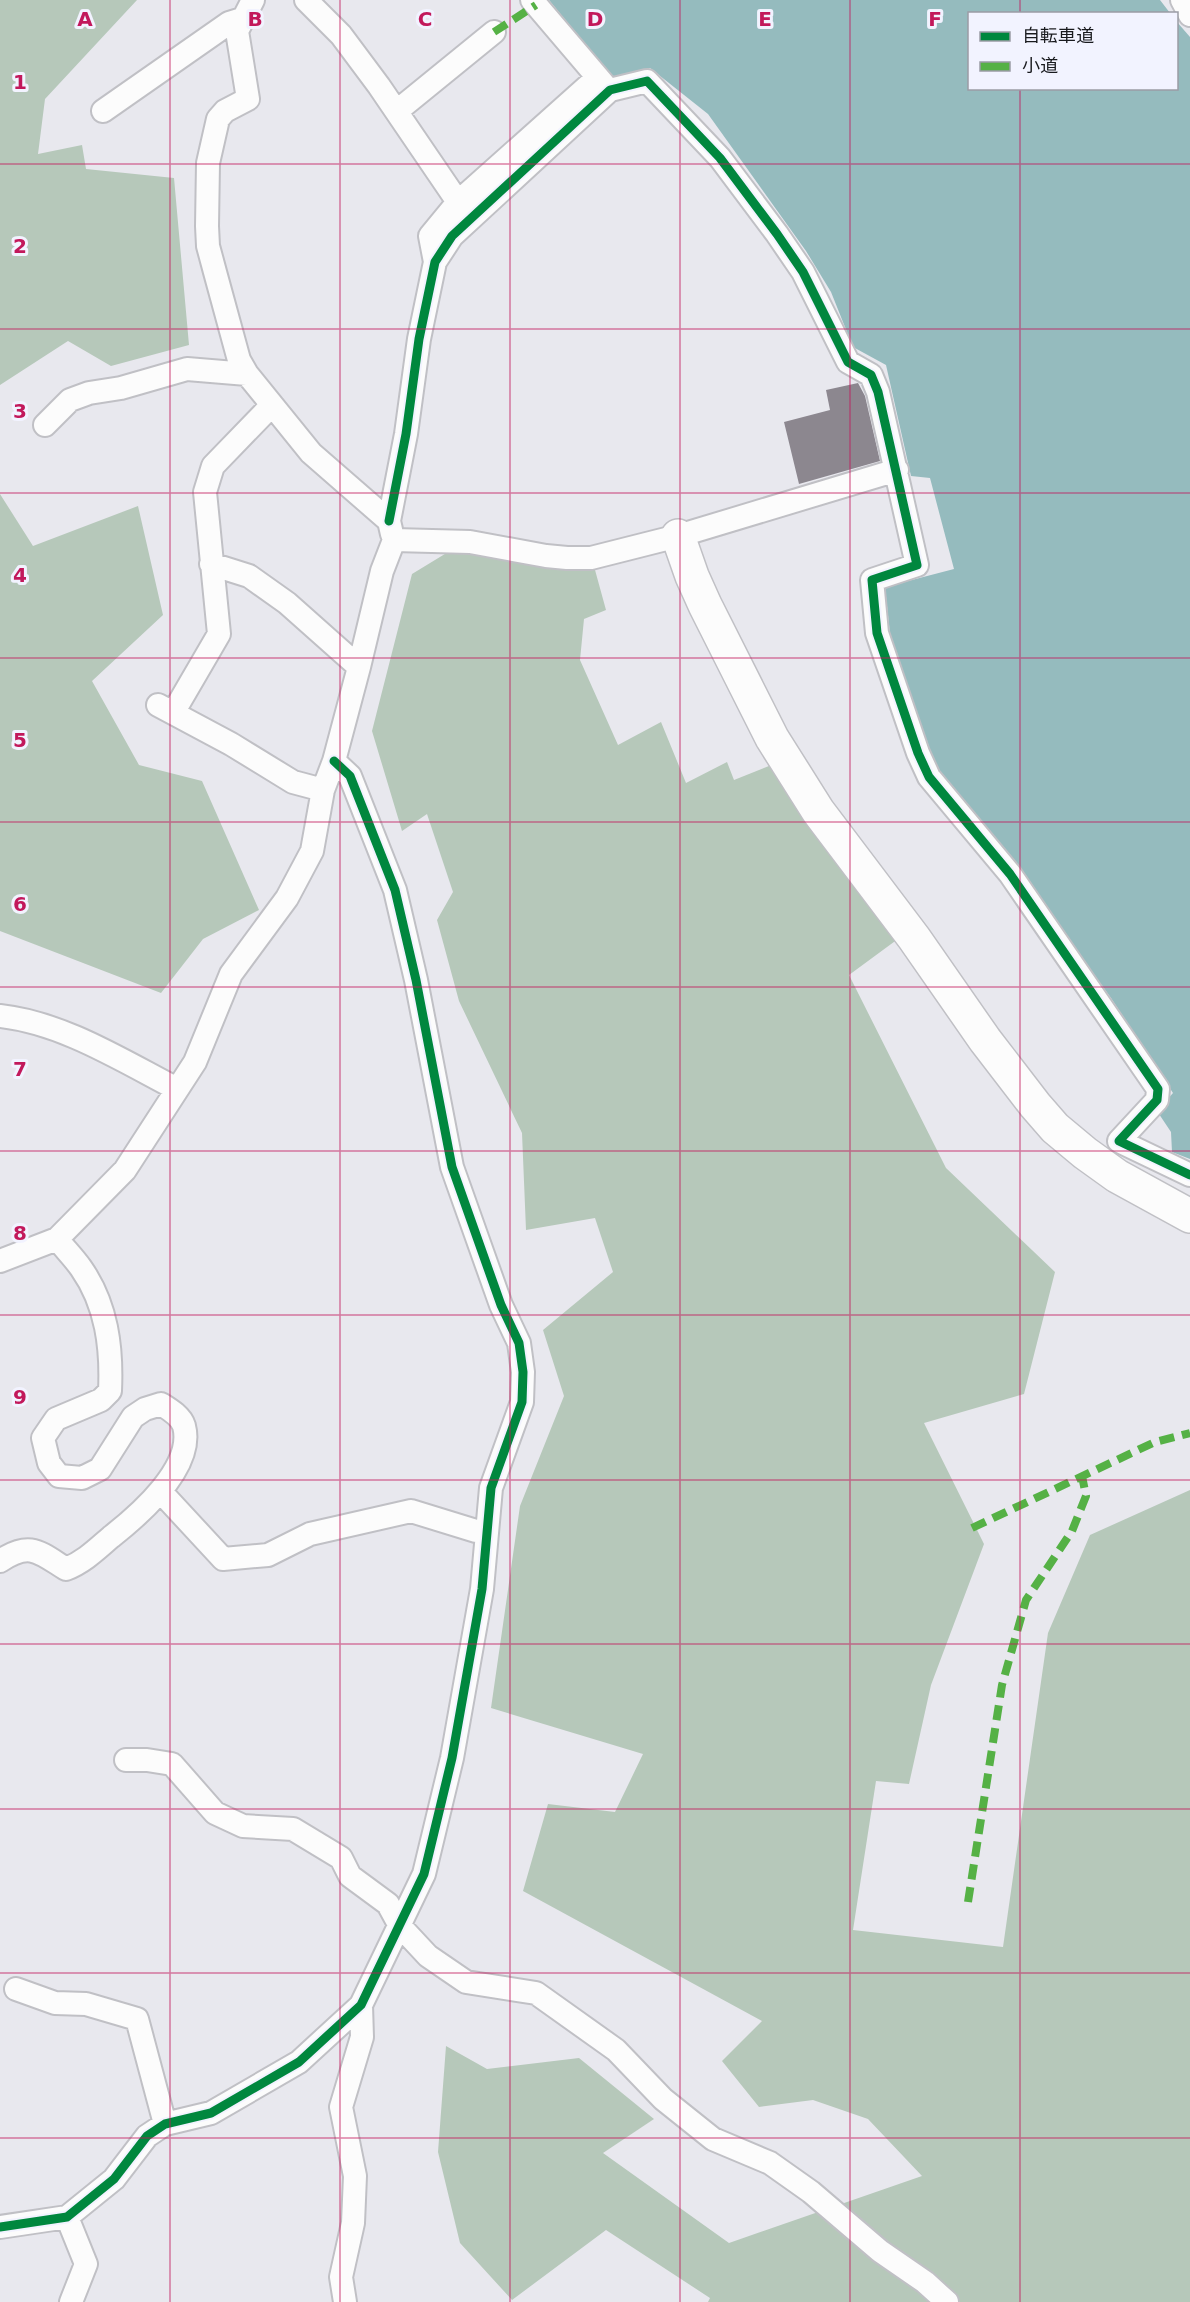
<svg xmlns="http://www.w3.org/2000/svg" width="1190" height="2302" font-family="'DejaVu Sans','Noto Sans JP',sans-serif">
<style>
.forest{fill:#b6c8ba}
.water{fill:#95bbbe}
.building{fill:#8c878f}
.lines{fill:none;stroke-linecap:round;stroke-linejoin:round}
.street-casing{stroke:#c0c0c5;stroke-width:26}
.secondary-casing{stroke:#c0c0c5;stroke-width:36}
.street{stroke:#fcfcfc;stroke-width:22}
.secondary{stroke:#fcfcfc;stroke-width:33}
.quiet{stroke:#55b145;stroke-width:8;stroke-dasharray:15 8;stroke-linecap:butt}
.cycleway-casing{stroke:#f2f3ff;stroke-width:13}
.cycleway{stroke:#00873e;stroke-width:9}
.grid{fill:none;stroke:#c2185b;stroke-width:1.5;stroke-opacity:0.55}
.grid-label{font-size:20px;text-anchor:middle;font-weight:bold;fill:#c2185b;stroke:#f2f3ff;stroke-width:6;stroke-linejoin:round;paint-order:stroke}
</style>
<rect width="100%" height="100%" fill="#e8e8ee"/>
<path class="forest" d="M 0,0 L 137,0 L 45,99 L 38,154 L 82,145 L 86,169 L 174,178 L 189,345 L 111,366 L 68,341 L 0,385 Z
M 0,494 L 33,546 L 138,506 L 163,615 L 92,681 L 139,765 L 202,781 L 259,910 L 203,939 L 161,993 L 0,931 Z
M 458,546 L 592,559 L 606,610 L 584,619 L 580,660 L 618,745 L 661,722 L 686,783 L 727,762 L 734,780 L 779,762 L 902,936 L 849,975 L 946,1168 L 1055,1272 L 1024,1394 L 924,1423 L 984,1544 L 931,1685 L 909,1784 L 876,1781 L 853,1930 L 1003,1947 L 1048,1633 L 1090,1535 L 1190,1490 L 1190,2302 L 708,2302 L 710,2298 L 606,2230 L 512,2300 L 460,2243 L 438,2152 L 446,2046 L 487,2069 L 579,2058 L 654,2119 L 603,2153 L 729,2243 L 922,2176 L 868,2119 L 813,2100 L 759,2107 L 722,2061 L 762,2021 L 523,1891 L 548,1804 L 615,1812 L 643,1754 L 491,1708 L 520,1506 L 564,1396 L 543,1330 L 613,1272 L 595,1218 L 526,1230 L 522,1133 L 459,1001 L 437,920 L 453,892 L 427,814 L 402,831 L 372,731 L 412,574 Z"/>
<path class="water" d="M 549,0 L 1160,0 L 1170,13 L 970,14 L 970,88 L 1176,88 L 1177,22 L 1190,37 L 1190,1159 L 1172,1152 L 1171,1132 L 1157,1111 L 1173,1093 L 1111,998 L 1019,872 L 931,766 L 891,643 L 885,587 L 954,569 L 930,478 L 911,476 L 886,365 L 853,347 L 831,292 L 806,251 L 708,114 L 650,68 L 614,80 Z"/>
<path class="building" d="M 858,383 L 865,396 L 880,461 L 799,484 L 784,422 L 830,410 L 826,390 Z"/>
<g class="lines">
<defs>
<path id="street" d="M 253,0 L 237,31 L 248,99 L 225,111 L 218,119 L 208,163 L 207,226 L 208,246 L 215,272 L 239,360 L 247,374 L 311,453 L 389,521 L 392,534
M 306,0 L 341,35 L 379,86 L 458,202
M 532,0 L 606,87
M 1182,0 L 1190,15
M 103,111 L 229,23 L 242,19
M 397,111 L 494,32
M 435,262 L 430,236 L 458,202 L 597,78
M 45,425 L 70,400 L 89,393 L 121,388 L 187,369 L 247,374
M 389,521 L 406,434 L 419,339 L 435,262 L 452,236 L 610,90 L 647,81 L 720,158 L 777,234 L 803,272 L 848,362 L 871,375 L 878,392 L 917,565 L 872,580 L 877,633 L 918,753 L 929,777 L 1010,874 L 1158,1089 L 1157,1100 L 1119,1141 L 1190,1175
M 211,564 L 249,576 L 287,603 L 359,667
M 158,705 L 231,744 L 293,782 L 323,790
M 173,713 L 219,634 L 205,492 L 213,466 L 272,405
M 0,1016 C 63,1023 121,1060 177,1089
M 0,1261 L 57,1239 L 125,1170 L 195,1062 L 231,974 L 287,898 L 312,851 L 323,790 L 334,761 L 359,667 L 382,571 L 394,540 L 470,542 L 546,556 L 567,558 L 591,558 L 678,536 L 897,470
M 161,1492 L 223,1559 L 268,1555 L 310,1534 L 411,1511 L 476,1531 L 487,1530
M 0,1561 C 30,1541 39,1552 66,1569 C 84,1562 97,1549 111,1537 C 139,1515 195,1467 184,1426 C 181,1416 169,1409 161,1404 L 145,1409 L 133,1417 L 100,1469 L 82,1478 L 59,1476 L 49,1463 L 43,1438 L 56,1419 L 101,1400 L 110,1391 C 112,1348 107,1305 81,1268 C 74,1258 65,1249 57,1239
M 126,1760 L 147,1760 L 172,1764 L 215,1813 L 243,1826 L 293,1829 L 341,1858 L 350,1876 L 388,1904 L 400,1926 L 428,1956 L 466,1982 L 536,1993 L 616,2050 L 663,2099 L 713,2139 L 770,2163 L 811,2192 L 880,2251 L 925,2282 L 947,2302
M 16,1989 L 55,2003 L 86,2004 L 137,2019 L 165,2124
M 67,2217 L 86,2264 L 71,2302
M 0,2227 L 67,2217 L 114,2179 L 147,2136 L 165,2124 L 211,2113 L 299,2062 L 361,2005 L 424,1874 L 452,1758 L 482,1589 L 491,1488 L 522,1402 L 523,1372 L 519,1343 L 501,1305 L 452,1167 L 416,980 L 395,890 L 350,776 L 334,761
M 345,2302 L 341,2277 L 353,2223 L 355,2176 L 341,2107 L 362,2037 L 361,2005"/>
<path id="secondary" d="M 678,536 L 692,576 L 705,605 L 772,738 L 818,811 L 914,938 L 985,1040 L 1035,1105 L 1055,1128 L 1085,1153 L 1117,1176 L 1190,1216"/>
</defs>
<use href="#street" class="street-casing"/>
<use href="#secondary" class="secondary-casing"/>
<use href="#street" class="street"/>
<use href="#secondary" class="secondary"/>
<path class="quiet" d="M 494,32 L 536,5
M 972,1528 L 1155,1442 L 1190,1433
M 968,1902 L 1002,1685 L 1026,1600 L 1072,1531 L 1086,1496 L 1082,1476"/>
<defs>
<path id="cycleway" d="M 389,521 L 406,434 L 419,339 L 435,262 L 452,236 L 610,90 L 647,81 L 720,158 L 777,234 L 803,272 L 848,362 L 871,375 L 878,392 L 917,565 L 872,580 L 877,633 L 918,753 L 929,777 L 1010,874 L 1158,1089 L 1157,1100 L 1119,1141 L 1190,1175
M 0,2227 L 67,2217 L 114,2179 L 147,2136 L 165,2124 L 211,2113 L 299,2062 L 361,2005 L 424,1874 L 452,1758 L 482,1589 L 491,1488 L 522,1402 L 523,1372 L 519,1343 L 501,1305 L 452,1167 L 416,980 L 395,890 L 350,776 L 334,761"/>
</defs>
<use href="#cycleway" class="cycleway-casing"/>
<use href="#cycleway" class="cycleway"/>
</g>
<path class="grid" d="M 170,0 L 170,2302M 340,0 L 340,2302M 510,0 L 510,2302M 680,0 L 680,2302M 850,0 L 850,2302M 1020,0 L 1020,14M 1020,88 L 1020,2302M 0,164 L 1190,164M 0,329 L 1190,329M 0,493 L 1190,493M 0,658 L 1190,658M 0,822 L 1190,822M 0,987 L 1190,987M 0,1151 L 1190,1151M 0,1315 L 1190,1315M 0,1480 L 1190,1480M 0,1644 L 1190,1644M 0,1809 L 1190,1809M 0,1973 L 1190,1973M 0,2138 L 1190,2138"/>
<g class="grid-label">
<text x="85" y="26">A</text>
<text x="255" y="26">B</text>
<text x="425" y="26">C</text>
<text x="595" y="26">D</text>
<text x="765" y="26">E</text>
<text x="935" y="26">F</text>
<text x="20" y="89">1</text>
<text x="20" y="253">2</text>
<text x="20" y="418">3</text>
<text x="20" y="582">4</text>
<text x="20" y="747">5</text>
<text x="20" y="911">6</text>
<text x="20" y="1076">7</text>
<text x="20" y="1240">8</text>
<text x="20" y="1404">9</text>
</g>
<rect x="968" y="12" width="210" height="78" fill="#f2f3ff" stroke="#9b9ca5" stroke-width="1.5"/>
<rect x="980" y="32" width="30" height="9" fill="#00873e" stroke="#9b9ca5" stroke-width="1.5"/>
<text x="1022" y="42" font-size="18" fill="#191a1e">自転車道</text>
<rect x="980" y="62" width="30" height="9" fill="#55b145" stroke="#9b9ca5" stroke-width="1.5"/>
<text x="1022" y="72" font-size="18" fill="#191a1e">小道</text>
</svg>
